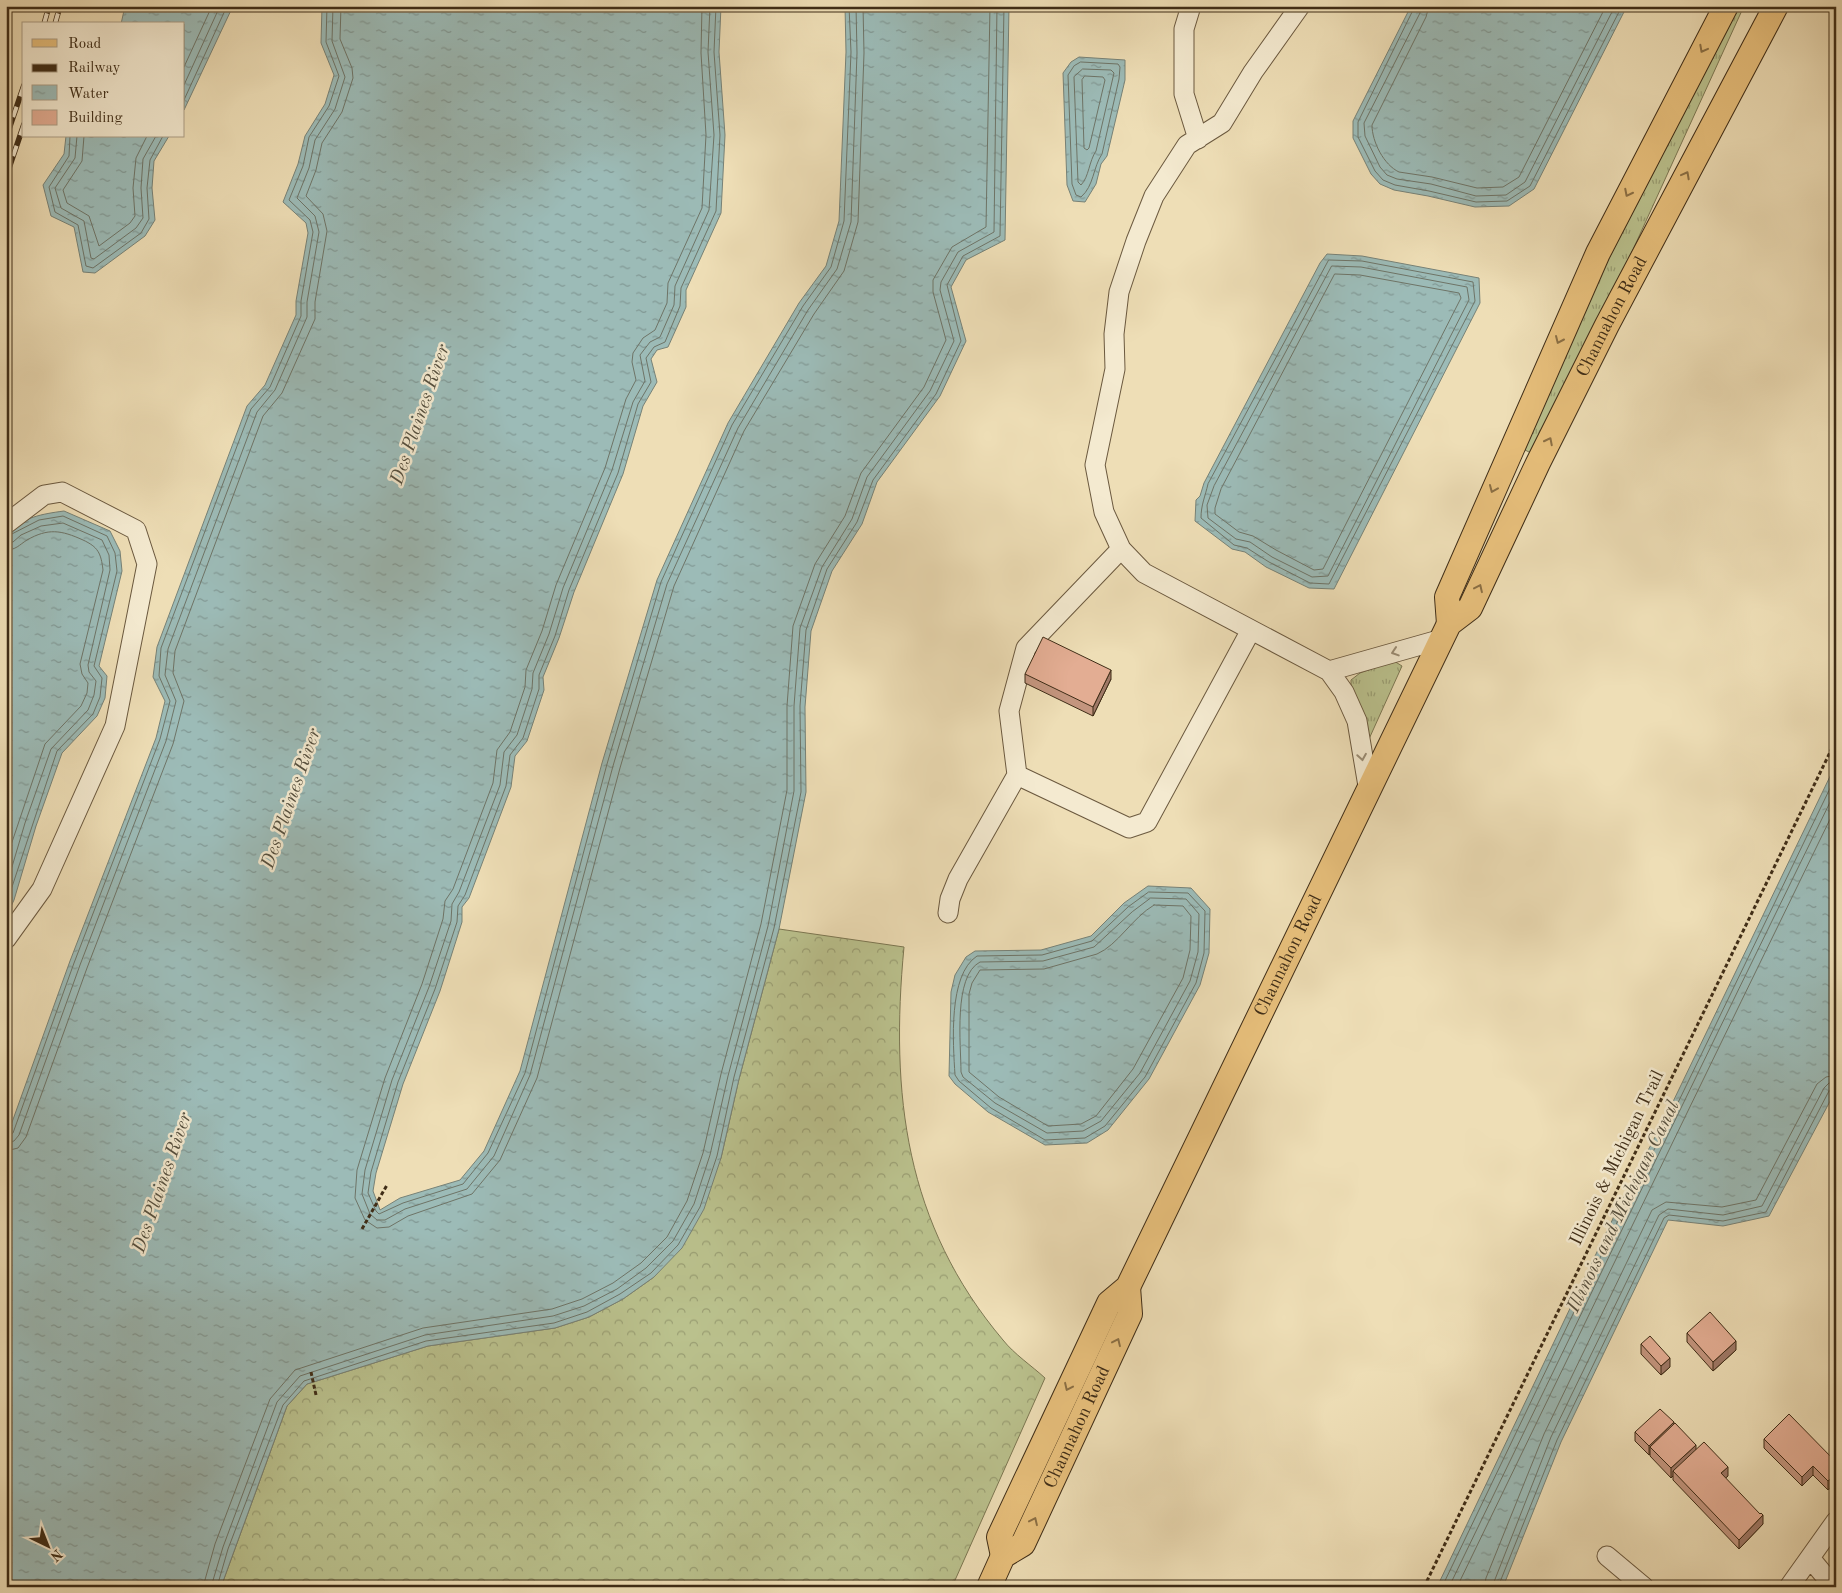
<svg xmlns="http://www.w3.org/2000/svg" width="1842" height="1593" font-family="'Old Standard TT',serif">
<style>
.grass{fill:url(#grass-tufts);stroke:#7c7752}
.forest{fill:url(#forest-crowns);stroke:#7c7752}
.water{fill:url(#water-ripples);stroke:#778277}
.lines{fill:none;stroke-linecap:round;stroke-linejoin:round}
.shore{stroke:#6e7467;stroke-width:1}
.minor-casing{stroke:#6b593f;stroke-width:21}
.major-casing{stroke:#3f2d17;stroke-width:26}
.path{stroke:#3f2d17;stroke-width:3;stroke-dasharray:4 2.5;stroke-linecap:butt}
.minor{stroke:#f4ead0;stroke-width:19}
.major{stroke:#e7bf7b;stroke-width:24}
.rail-casing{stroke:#3f2d17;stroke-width:5.5}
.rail{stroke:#f4ead0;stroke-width:4;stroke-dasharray:11;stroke-linecap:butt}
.wall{fill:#c3957e;stroke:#3f2d17}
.shaded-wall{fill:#9f7967;stroke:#3f2d17}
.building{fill:#e3ad93;stroke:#3f2d17}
.oneway{stroke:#8b6f44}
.oneway2{stroke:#9a8c74}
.labels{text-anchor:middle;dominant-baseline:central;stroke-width:5;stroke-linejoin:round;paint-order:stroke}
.street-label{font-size:18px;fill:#3f2d17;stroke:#f4ead0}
.water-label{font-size:19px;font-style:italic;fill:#56503f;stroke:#f4ead0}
</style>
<defs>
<pattern id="grass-tufts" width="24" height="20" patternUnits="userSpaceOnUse" patternTransform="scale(1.25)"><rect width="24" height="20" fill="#bac18d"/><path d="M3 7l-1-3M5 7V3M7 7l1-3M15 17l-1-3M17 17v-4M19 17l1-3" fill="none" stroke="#999d72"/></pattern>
<pattern id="forest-crowns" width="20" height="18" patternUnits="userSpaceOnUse" patternTransform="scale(1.25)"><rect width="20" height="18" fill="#bac18d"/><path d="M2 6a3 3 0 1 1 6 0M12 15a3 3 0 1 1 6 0" fill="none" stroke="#999d72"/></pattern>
<pattern id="water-ripples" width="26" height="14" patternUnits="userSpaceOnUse" patternTransform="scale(1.25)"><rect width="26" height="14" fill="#9cbbb7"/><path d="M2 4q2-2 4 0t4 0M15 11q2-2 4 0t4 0" fill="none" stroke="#819894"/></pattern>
</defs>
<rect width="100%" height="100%" fill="#eedeb6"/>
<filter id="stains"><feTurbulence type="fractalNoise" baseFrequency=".004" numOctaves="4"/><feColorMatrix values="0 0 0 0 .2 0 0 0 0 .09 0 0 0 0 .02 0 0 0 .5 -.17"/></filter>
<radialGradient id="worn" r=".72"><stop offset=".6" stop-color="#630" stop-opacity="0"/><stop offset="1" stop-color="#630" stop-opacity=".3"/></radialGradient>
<path class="grass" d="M 1739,6 L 1744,6 L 1625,267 L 1531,453 L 1523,449 L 1605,266 Z
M 1394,661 L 1402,666 L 1369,739 L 1351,688 L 1351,680 L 1360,673 Z"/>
<path class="forest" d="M 779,929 L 904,947 C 890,1094 905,1224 1003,1340 C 1014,1354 1032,1366 1045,1378 L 952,1587 L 221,1587 L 287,1406 L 307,1384 L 428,1346 L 555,1328 L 589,1317 L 623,1299 L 654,1277 L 721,1158 L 739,1079 Z"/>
<path class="water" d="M 125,6 L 233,6 L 184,110 L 184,24 L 121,24 Z
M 322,6 L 721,6 L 719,52 L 725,135 L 721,213 L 686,290 L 686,307 L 668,347 L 657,350 L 651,359 L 657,382 L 643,406 L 623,474 L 574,592 L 559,638 L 543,677 L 544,690 L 527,741 L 515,756 L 511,787 L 469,898 L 462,907 L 462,922 L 440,991 L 403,1084 L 376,1173 L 373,1191 L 380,1210 L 400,1198 L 460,1180 L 484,1151 L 520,1071 L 602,763 L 657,580 L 728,423 L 799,303 L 826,266 L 839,221 L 846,52 L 845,6 L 1009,6 L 1005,240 L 966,260 L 951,287 L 966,341 L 940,396 L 877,482 L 862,524 L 832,571 L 811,631 L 805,707 L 806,792 L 779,929 L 739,1079 L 721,1158 L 704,1209 L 682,1248 L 654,1277 L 623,1299 L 589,1317 L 555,1328 L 428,1346 L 307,1384 L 287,1406 L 221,1587 L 6,1587 L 6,1139 L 70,961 L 156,738 L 165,701 L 153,677 L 157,647 L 247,406 L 265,385 L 296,315 L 296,301 L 308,233 L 306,223 L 283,202 L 298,164 L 305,136 L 325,104 L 334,75 L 321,43 Z
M 1411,6 L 1627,6 L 1534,189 L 1509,206 L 1475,207 L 1428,196 L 1394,190 L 1380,184 L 1371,174 L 1353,138 L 1353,121 Z
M 1079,57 L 1125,60 L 1125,80 L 1107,156 L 1101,164 L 1096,184 L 1085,202 L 1073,201 L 1067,185 L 1063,73 L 1071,62 Z
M 66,136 L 169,136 L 154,161 L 152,188 L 155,220 L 145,236 L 95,273 L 83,272 L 74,227 L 51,216 L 43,185 L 64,154 Z
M 1327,254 L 1362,256 L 1479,278 L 1480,303 L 1334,589 L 1309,588 L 1266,567 L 1245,552 L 1232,549 L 1195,521 L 1196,500 L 1200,496 L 1204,483 L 1320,263 Z
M 64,511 L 110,531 L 120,551 L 122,571 L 99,666 L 107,676 L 105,698 L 97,716 L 62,753 L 36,826 L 14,900 L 6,917 L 6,534 C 23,517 42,514 64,511 Z
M 1836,764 L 1836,1090 L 1769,1216 L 1723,1226 L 1668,1220 L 1561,1442 L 1503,1587 L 1437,1587 L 1617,1210 L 1668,1112 Z
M 1148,886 L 1191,888 L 1210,909 L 1209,953 L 1200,985 L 1149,1079 L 1108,1130 L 1087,1143 L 1045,1145 L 988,1112 L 955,1084 L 949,1076 L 951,992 L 955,975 L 966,957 L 975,951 L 1041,950 L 1091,936 L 1124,903 Z"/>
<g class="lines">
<path class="shore" d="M 702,6 L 701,53 L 706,135 L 702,208 L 668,283 L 667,303 L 655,330 L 643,338 L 633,353 L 632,362 L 636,380 L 626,399 L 605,468 L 556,585 L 542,631 L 526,670 L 525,687 L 510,732 L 497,750 L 493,783 L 453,889 L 445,901 L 443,919 L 422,984 L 385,1078 L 357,1170 L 355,1198 L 365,1220 L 377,1228 L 389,1227 L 408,1216 L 472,1194 L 500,1160 L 537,1078 L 620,768 L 674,586 L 744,431 L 814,314 L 844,271 L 858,222 L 864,53 L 863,6
M 710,6 L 708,52 L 714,135 L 709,210 L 675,286 L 674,305 L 660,337 L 650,342 L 640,355 L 645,381 L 633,402 L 612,470 L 563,588 L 549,634 L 533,673 L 532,689 L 517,735 L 504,752 L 500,785 L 459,892 L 452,904 L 451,921 L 429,987 L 392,1080 L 365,1170 L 362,1194 L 370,1214 L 377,1220 L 385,1220 L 405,1209 L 467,1189 L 494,1156 L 530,1075 L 613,766 L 667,584 L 738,428 L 808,310 L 837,269 L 851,222 L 857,53 L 856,6
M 716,6 L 714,52 L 720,135 L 716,211 L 681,288 L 680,306 L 665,342 L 654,347 L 646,358 L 651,382 L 638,404 L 618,473 L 569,590 L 555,636 L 539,675 L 539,689 L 523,738 L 510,755 L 506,786 L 465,895 L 458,906 L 457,922 L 435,989 L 398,1082 L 371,1172 L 368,1193 L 376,1211 L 379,1214 L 403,1203 L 463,1184 L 488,1153 L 525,1073 L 607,764 L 661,582 L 732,425 L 803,306 L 831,267 L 844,221 L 851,52 L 849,6
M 1415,6 L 1358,122 L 1358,137 L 1375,171 L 1383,180 L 1395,185 L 1429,191 L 1476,202 L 1507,201 L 1530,186 L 1622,6
M 1421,6 L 1420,13 L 1364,123 L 1365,136 L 1380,167 L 1387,175 L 1397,179 L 1431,184 L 1476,196 L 1506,195 L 1525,182 L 1615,6
M 1429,6 L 1426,17 L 1372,125 C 1372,142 1384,165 1399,172 L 1432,177 L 1477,188 L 1503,187 L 1519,177 L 1606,6
M 1081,62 L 1118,64 L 1120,67 L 1119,79 L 1102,154 C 1093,167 1094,186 1081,197 L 1076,195 L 1072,184 L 1068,75 L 1074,66 Z
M 184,67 L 212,6
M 1083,69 L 1111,70 L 1114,73 L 1096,151 C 1089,161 1089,177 1081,185 L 1078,182 L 1074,77 Z
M 1085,76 L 1103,77 L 1105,80 L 1089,148 L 1087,150 L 1084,148 L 1082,80 Z
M 184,85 L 220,6
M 184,100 L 227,6
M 70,136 L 69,156 L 49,187 L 55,212 L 78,225 L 86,266 L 93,268 L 141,233 L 149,219 L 147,188 L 150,160 L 163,136
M 77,136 L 75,158 L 55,188 L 61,208 L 84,221 L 91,258 L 94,259 L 136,228 L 143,218 L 141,188 L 143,159 L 156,136
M 84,136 L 82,161 L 63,190 L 67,203 L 89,216 L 99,246 L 130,223 L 135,216 L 133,188 L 136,158 L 147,136
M 1329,260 L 1362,261 L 1473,282 L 1475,301 L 1329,584 L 1310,583 L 1269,562 L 1247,548 L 1234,545 L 1201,518 C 1201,505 1205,497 1208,484 Z
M 1332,266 L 1361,267 L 1467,287 L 1469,300 L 1328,576 L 1312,577 L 1272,557 L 1250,542 L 1236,539 L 1208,518 L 1207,505 L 1214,486 Z
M 1335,274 L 1360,275 L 1459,293 L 1461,298 L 1323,569 L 1314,570 L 1276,550 L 1253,536 L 1239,532 L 1215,514 L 1215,508 L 1221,489 Z
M 6,537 L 39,520 L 63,516 L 107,536 L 115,553 L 117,571 L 94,666 L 102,678 L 100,697 L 93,714 L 57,751 L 6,905
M 6,543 L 13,542 L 21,535 L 41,526 L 63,523 L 102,540 L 109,555 L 110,570 L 88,665 L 89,672 L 96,681 L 94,695 L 88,710 L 51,749 L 25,823 L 6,887
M 6,550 C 16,550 19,545 27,540 C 48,528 61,530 83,540 C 98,547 101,553 103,570 L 80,664 L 82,674 L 88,683 L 87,693 L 81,706 L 45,744 L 6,860
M 1149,892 L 1188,893 L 1205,911 L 1204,953 L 1196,983 L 1145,1077 L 1105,1126 L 1085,1138 L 1045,1140 L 991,1108 L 959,1081 L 955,1075 C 953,1043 948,975 977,956 L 1042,955 L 1092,941 L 1128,907 Z
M 1151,898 L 1186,899 L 1199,914 L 1198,952 L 1190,981 L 1140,1073 L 1101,1121 L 1083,1131 L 1047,1133 L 995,1103 L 963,1077 L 961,1072 C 961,1045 953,976 980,962 L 1043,961 L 1094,947 L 1132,912 Z
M 1154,905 L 1183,906 L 1191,916 L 1190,950 L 1183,978 L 1133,1069 L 1096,1116 L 1081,1124 L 1048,1126 L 999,1097 L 969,1072 L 969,994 L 972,983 L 980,970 L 1044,969 L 1097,954 C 1118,945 1132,918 1154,905 Z
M 6,1137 L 13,1133 L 74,963 L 160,739 L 170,701 L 159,676 L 161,648 L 251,409 L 270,387 L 301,316 L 301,301 L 313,232 L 310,220 L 289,200 L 303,166 L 309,137 L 329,106 L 339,76 L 326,42 L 327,6
M 6,1143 L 14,1141 L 19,1135 L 80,965 L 166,741 L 176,701 L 165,675 L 168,649 L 257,412 L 275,390 L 307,317 L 307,302 L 319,232 L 315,216 L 297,198 L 309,168 L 315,140 L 335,109 L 345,77 L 332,41 L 333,6
M 6,1151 L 18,1148 L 26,1137 L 87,968 L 173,744 L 184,701 L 173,673 L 175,651 L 263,416 L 282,393 L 315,319 L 315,302 L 327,231 L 323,214 L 306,196 L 316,170 L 322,143 L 342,112 L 353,78 L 352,68 L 340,39 L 341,6
M 203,1587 L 215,1544 L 270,1399 L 295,1370 L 423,1328 L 552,1309 L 582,1299 L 613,1283 L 641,1263 L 667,1237 L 687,1201 L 703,1153 L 721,1074 L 761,924 L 787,790 L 787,706 L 793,626 L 815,564 L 845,516 L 861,473 L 924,387 L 946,340 L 933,292 L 933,280 L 952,247 L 986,227 L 990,6
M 211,1587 L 223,1547 L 277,1402 L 300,1376 L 425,1335 L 553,1316 L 584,1306 L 617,1289 L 646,1268 L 673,1241 L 694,1204 L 710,1155 L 728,1076 L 768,926 L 794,791 L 794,706 L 800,628 L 822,567 L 852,519 L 867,477 L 930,391 L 954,341 L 940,290 L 941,282 L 958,252 L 994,232 L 997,6
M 217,1587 L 228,1549 L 283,1405 L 304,1381 L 426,1341 L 554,1323 L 587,1312 L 620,1294 L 651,1273 L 678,1245 L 700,1207 L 717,1156 L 734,1077 L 774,928 L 801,792 L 800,706 L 806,630 L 827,569 L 857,522 L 873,480 L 936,394 L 961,341 L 947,285 L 963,256 L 1000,236 L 1004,6
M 1442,1587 L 1622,1212 L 1672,1115 L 1836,776
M 1449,1587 C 1578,1321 1706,1055 1836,790
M 1457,1587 C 1583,1327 1709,1067 1836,807
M 1484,1587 L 1486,1578 L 1544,1434 L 1652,1210 L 1666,1202 L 1722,1207 L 1756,1200 L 1817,1084 L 1826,1077 L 1836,1075
M 1492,1587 L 1551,1437 L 1659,1215 L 1668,1209 L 1723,1215 L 1762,1206 L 1824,1088 L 1829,1083 L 1836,1082
M 1498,1587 L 1557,1440 L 1664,1218 L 1669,1215 L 1723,1221 L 1766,1212 L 1829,1091 L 1836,1088"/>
<defs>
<path id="minor" d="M 1191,6 L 1184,29 L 1184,94 L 1198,139
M 1300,6 L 1253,72 L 1222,123 L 1187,145 L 1154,196 L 1136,241 L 1119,292 L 1114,334 L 1115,369 L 1095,465 L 1104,512 L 1121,549 L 1144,573 L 1329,671
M 6,524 L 44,495 L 62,492 L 136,530 L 147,564 L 115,726 L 42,889 L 6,939
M 1017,775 L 1129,828 L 1147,822 L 1251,630
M 1369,792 L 1357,721 L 1344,692 L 1329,671 L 1442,639
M 948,913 L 950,899 L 958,879 L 1017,775 L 1009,711 L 1026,648 L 1121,549
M 1607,1556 L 1644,1587
M 1810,1558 L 1834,1587
M 1789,1587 L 1836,1521"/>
<g id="major">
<path d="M 1449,624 L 1447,597 L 1598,253 L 1726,6"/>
<path id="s1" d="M 1003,1556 L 999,1537 L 1109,1303 L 1128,1287 L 1449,624 L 1470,608 L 1538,463 L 1607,325 L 1776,6"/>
<path id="s2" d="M 989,1587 L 1003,1556 L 1023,1544 L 1130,1314 L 1128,1287"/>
</g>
</defs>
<use href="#minor" class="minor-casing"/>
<use href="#major" class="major-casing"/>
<path class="path" d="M 362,1229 L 387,1185
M 311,1372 L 316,1395
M 1424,1587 L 1836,740"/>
<use href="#minor" class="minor"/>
<use href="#major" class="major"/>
<defs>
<path id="rail" d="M 44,24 L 49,6
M 55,24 L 60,6
M 6,138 L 24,85
M 6,177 L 24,124"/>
</defs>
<use href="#rail" class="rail-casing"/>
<use href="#rail" class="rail"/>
</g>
<path class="wall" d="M 1025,674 L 1111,679 L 1093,716 L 1025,683 Z
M 1687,1333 L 1736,1350 L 1713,1371 L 1687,1342 Z
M 1641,1344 L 1670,1367 L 1661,1375 L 1641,1354 Z
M 1674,1425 L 1696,1449 L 1728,1476 L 1725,1478 L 1763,1524 L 1739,1549 L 1673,1480 L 1673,1476 L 1671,1478 L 1650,1456 L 1650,1454 L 1649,1455 L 1635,1441 L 1635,1432 Z
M 1764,1439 L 1836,1462 L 1828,1490 L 1813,1475 L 1802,1486 L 1764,1448 Z"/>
<path class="shaded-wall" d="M 1111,670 L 1111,679 L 1093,716 L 1093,707 Z
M 1736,1341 L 1736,1350 L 1713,1371 L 1713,1362 Z
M 1670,1358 L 1670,1367 L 1661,1375 L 1661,1366 Z
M 1674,1422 L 1674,1431 L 1650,1447 L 1650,1454 L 1649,1455 L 1649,1446 Z
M 1696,1445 L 1696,1454 L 1673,1471 L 1673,1476 L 1671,1478 L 1671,1468 Z
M 1813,1466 L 1813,1475 L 1802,1486 L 1802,1477 Z
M 1728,1467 L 1728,1476 L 1721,1482 L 1721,1473 Z
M 1836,1474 L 1836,1483 L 1828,1490 L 1828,1481 Z
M 1763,1515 L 1763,1524 L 1739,1549 L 1739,1540 Z"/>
<path class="building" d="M 1043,637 L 1111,670 L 1093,707 L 1025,674 Z
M 1710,1312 L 1736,1341 L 1713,1362 L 1687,1333 Z
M 1650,1336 L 1670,1358 L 1661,1366 L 1641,1344 Z
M 1660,1409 L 1674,1422 L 1649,1446 L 1635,1432 Z
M 1789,1414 L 1836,1462 L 1836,1474 L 1828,1481 L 1813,1466 L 1802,1477 L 1764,1439 Z
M 1675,1423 L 1696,1445 L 1671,1468 L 1650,1447 Z
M 1704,1442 L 1728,1467 L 1721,1473 L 1760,1514 L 1761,1513 L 1763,1515 L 1739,1540 L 1673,1471 Z"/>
<defs><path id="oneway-chevron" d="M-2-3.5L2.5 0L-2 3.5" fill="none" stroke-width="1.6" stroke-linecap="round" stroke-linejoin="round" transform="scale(1.25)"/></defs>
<g class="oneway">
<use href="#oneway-chevron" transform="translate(1703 49) rotate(118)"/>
<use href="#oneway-chevron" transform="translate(1686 175) rotate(-62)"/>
<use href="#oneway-chevron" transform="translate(1628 193) rotate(117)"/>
<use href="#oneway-chevron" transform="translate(1559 340) rotate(114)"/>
<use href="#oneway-chevron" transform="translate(1549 441) rotate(-63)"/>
<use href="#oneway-chevron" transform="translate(1493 489) rotate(113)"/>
<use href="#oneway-chevron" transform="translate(1479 588) rotate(-65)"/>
<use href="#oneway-chevron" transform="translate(1117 1342) rotate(-65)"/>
<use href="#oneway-chevron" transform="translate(1068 1387) rotate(115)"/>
<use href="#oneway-chevron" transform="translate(1034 1521) rotate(-65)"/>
</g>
<g class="oneway2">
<use href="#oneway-chevron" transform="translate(1395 652) rotate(162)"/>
<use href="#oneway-chevron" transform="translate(1362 757) rotate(81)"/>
</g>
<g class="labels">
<g class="street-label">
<text stroke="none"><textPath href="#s1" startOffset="1390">Channahon Road</textPath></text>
<text stroke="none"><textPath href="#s1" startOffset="671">Channahon Road</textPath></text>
<text transform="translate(1617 1158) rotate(-64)">Illinois &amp; Michigan Trail</text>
<text stroke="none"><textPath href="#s2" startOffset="186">Channahon Road</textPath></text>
</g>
<g class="water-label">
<text transform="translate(421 415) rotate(-71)">Des Plaines River</text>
<text transform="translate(292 799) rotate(-71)">Des Plaines River</text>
<text transform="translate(163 1183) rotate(-71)">Des Plaines River</text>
<text transform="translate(1624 1207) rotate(-64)">Illinois and Michigan Canal</text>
</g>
</g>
<rect width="1842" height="1593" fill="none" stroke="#eedeb6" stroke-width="25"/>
<rect x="8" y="8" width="1827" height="1578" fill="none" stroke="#3f2d17" stroke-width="2.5"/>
<rect x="12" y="12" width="1817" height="1568" fill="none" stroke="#3f2d17"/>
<rect x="22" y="22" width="162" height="115" fill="#f4ead0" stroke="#ac9e86"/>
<rect x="32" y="39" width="25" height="8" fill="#e7bf7b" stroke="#ac9e86"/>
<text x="68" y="48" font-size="15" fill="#3f2d17">Road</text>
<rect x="32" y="64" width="25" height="8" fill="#3f2d17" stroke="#ac9e86"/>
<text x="68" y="72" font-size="15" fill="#3f2d17">Railway</text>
<rect x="32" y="85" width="25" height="15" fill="url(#water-ripples)" stroke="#ac9e86"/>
<text x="68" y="98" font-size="15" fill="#3f2d17">Water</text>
<rect x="32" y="110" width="25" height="15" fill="#e3ad93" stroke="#ac9e86"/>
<text x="68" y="122" font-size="15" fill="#3f2d17">Building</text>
<g transform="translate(48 1546) rotate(137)" stroke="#f4ead0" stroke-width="4" paint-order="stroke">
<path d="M0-4L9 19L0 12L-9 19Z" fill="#3f2d17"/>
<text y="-8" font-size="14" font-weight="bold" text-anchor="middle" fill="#3f2d17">N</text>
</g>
<rect width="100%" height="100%" filter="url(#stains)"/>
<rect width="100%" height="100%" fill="url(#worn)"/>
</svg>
